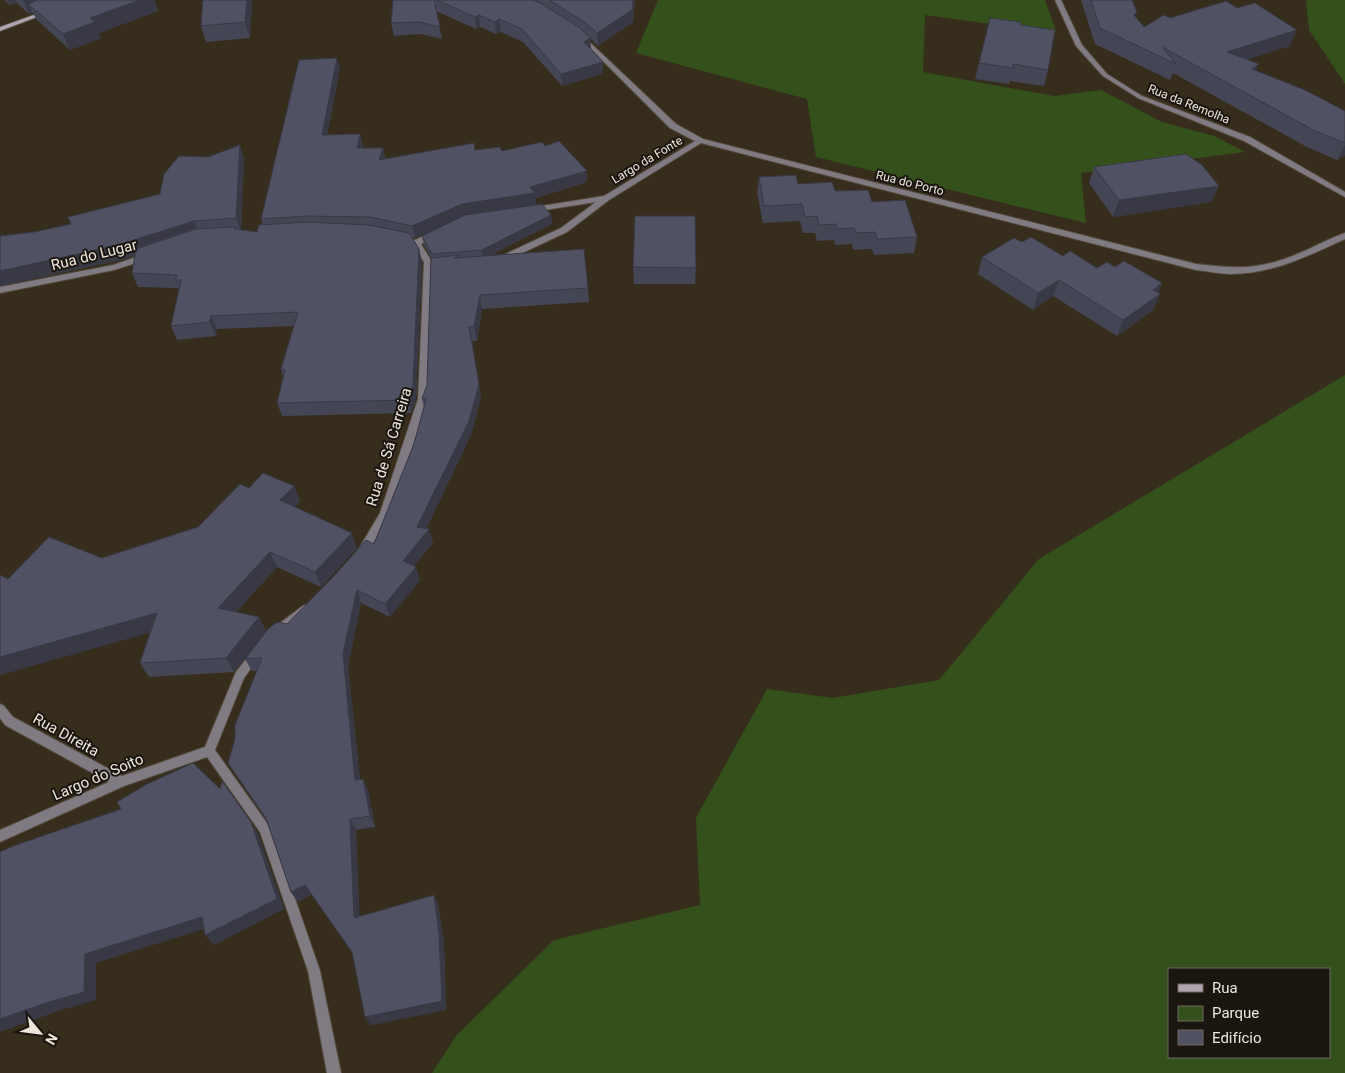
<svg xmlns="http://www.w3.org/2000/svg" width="1345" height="1073" font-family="Roboto,sans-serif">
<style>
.green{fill:#35511b;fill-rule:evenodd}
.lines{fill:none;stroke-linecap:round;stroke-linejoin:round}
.street-casing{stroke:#534b3c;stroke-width:2}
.secondary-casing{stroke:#534b3c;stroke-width:2}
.street{fill:#807a82;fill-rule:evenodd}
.secondary{fill:#afa5b1;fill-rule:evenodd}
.wall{fill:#454655}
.shaded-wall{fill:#383945}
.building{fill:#505163;stroke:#383945}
.labels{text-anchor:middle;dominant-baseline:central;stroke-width:4;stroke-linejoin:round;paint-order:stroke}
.far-street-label{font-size:12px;fill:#ece6dc;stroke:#1a160f}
.street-label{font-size:15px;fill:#ece6dc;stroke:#1a160f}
</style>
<rect width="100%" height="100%" fill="#362d1d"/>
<path class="green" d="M 658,0 L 1045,0 L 1057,33 L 925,15 L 923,72 L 1054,96 L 1101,90 L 1162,122 L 1214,136 L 1245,152 L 1081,173 L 1086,223 L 816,157 L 807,99 L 636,53 Z
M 1306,0 L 1345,0 L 1345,84 L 1309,30 Z
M 1345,375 L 1345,1073 L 432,1073 L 456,1036 L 554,940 L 700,905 L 696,818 L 767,689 L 833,698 L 939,680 L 1039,559 ZM 1169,969 L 1329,969 L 1329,1057 L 1169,1057 Z"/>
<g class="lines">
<defs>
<path id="street" d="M 1055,0 L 1061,0 L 1082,45 L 1107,74 L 1142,96 L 1250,137 L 1345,192 L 1345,197 L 1244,141 L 1138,98 L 1103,76 L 1076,46 Z
M 581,34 L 676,124 L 703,139 L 1196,264 C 1239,269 1261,270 1302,252 C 1316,246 1330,238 1345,233 L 1345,239 C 1308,256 1272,274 1231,274 C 1219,274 1208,271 1196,270 L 701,143 L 609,200 L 567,232 L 503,262 L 497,262 L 497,258 L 561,228 L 596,202 L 532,212 L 528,210 L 529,208 L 604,196 L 695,141 L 670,128 L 578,36 Z
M 434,231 L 438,234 L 437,236 L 421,244 L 432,262 L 428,399 L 390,514 L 366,555 L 358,555 L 357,552 L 380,513 L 418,399 L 424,262 L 413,245 L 400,242 L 399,240 L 403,237 L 415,240 Z
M 145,254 L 148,255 L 148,259 L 114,270 L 0,293 L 0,287 L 113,265 Z
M 304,605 L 308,606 L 309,609 L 308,612 L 280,635 L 276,636 L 272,635 L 271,632 L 272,629 Z
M 257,648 L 261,650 L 262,653 L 244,678 L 215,750 L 271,829 L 320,971 L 341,1073 L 327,1073 L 308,971 L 260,832 L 207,757 L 124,786 L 0,842 L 0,830 L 109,782 L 5,725 L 0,718 L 0,704 L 4,706 L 13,717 L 122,776 L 205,747 L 236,672 L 253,650 Z"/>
<path id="secondary" d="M 45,11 L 50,12 L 0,31 L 0,27 Z"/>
</defs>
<use href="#street" class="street-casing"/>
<use href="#secondary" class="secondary-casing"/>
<use href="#street" class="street"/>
<use href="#secondary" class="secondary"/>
</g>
<path class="wall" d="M 4,0 L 155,0 L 158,11 L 99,33 L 101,38 L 70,50 L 36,19 L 33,13 L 29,14 L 17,3 L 10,5 Z
M 252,0 L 250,38 L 206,42 L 201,26 Z
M 393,0 L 635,0 L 633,22 L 598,46 L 590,38 L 591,49 L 603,62 L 603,74 L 562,86 L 523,42 L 501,32 L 496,34 L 480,27 L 476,29 L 436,11 L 442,39 L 421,34 L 394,36 L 391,23 Z
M 1081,0 L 1132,0 L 1135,17 L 1144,27 L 1170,18 L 1290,46 L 1247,59 L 1256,71 L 1345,111 L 1345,155 L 1337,160 L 1307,147 L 1173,73 L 1170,80 L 1095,44 Z
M 1021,25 L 1048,70 L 1044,86 L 1010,81 L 1009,84 L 975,79 L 979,63 Z
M 340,69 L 327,135 L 360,134 L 363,146 L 362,148 L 383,148 L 385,159 L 475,150 L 502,151 L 545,146 L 587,182 L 536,198 L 536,205 L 551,215 L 552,224 L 489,256 L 588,288 L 589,302 L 482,309 L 477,341 L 472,341 L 481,398 L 471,435 L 426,529 L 433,543 L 413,566 L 416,567 L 420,580 L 390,617 L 361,603 L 348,666 L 360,779 L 368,790 L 375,827 L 356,830 L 359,916 L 438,904 L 444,943 L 446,1010 L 371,1025 L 352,952 L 312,894 L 298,902 L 291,892 L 266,820 L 228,763 L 257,671 L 252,671 L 245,659 L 287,624 L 374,544 L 414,444 L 424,407 L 422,399 L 427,385 L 431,258 L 424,245 L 422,236 L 463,217 L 415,238 L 412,237 L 419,249 L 422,263 L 416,399 L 411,413 L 282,416 L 277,403 L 283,376 L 281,369 L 294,326 L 217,329 L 216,336 L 177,340 L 171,326 L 179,289 L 178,288 L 138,287 L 132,273 L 135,256 L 125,259 L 0,286 L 0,236 L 34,232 L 71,224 L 160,194 L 244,158 L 241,230 L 257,232 L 263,225 L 261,219 Z
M 1094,167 L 1219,186 L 1211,202 L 1113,217 L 1089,183 Z
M 759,177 L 798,184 L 872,202 L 917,237 L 914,253 L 874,255 L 872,249 L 853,250 L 852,244 L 835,245 L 834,240 L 817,241 L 815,233 L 803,233 L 800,221 L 763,223 L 757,193 Z
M 1022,242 L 1097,268 L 1158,293 L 1160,294 L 1153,310 L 1117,336 L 1053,296 L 1033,310 L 978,274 L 982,257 Z
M 633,267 L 696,268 L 695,284 L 634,284 Z
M 294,486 L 300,501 L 294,507 L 357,548 L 321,587 L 277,567 L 236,612 L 259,617 L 266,631 L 234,672 L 149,677 L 140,663 L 150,632 L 0,675 L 0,575 L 8,579 L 102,558 L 198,527 L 249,488 Z"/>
<path class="shaded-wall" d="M 8,0 L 15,0 L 17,3 L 10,5 Z
M 23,0 L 67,0 L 28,4 L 33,13 L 29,14 Z
M 140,0 L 155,0 L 158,11 L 99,33 L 101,38 L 70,50 L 63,34 L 90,18 Z
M 247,0 L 252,0 L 250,38 L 245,22 Z
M 633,0 L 635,0 L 633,22 L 598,46 L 597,33 Z
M 479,15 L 480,27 L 476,29 L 475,17 Z
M 499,19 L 501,32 L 496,34 L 495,22 Z
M 1297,30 L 1290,46 L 1220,68 L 1227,52 Z
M 590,38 L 591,51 L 584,42 Z
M 337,58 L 340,69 L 325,146 L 322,135 Z
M 603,62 L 603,74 L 562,86 L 561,74 Z
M 1259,64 L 1252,80 L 1252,69 Z
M 360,134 L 363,146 L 360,159 L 357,148 Z
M 240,145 L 244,158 L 241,232 L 236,218 Z
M 1345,145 L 1345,155 L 1337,160 Z
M 383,148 L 386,160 L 379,160 Z
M 587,171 L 587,182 L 536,198 L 536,205 L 464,216 L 415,238 L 412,226 L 462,204 L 530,187 Z
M 1219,186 L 1211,202 L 1113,217 L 1119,200 Z
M 551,215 L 552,224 L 483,259 L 482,250 Z
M 194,221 L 199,234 L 125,259 L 0,286 L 0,271 Z
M 419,249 L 422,263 L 416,399 L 411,413 L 408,400 Z
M 1059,280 L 1053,296 L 1033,310 L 1038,293 Z
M 1162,283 L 1157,296 L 1160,294 L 1153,310 L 1117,336 L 1123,320 L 1153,290 Z
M 480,295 L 482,309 L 477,341 L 474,327 Z
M 211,316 L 217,329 L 216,336 L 210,322 Z
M 469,327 L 481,398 L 471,435 L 422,538 L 429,529 L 433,543 L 407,574 L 403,561 L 417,527 Z
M 294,486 L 300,501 L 286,516 L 280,500 Z
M 352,533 L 357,548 L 321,587 L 315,572 Z
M 270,552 L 277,567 L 226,622 L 218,608 Z
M 416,567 L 420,580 L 390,617 L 385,604 Z
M 357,590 L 361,603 L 348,666 L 361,791 L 355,780 L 343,653 Z
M 157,613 L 166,628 L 0,675 L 0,657 Z
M 259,617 L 266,631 L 234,672 L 226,658 Z
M 363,779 L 368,790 L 375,827 L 370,816 Z
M 350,819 L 356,830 L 360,927 L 354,918 Z
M 251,822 L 258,833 L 284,909 L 214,945 L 205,935 Z
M 305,885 L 312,894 L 298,902 L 291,892 Z
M 434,895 L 438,904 L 444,943 L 446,1010 L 371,1025 L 365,1017 Z
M 202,917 L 210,927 L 96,963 L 96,1000 L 61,1010 L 0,1032 L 0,1019 L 85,954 Z"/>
<path class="building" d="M 38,0 L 140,0 L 90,18 L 95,22 L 63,34 L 28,4 Z
M 203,0 L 247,0 L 245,22 L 201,26 Z
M 393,0 L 434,0 L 440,27 L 419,22 L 391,23 Z
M 437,0 L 532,0 L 540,3 L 580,28 L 590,38 L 584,42 L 603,62 L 561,74 L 522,29 L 499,19 L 495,22 L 479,15 L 475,17 Z
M 549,0 L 633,0 L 632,10 L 597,33 L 586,23 Z
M 1091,0 L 1132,0 L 1137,12 L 1134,15 L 1144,27 L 1164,15 L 1170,18 L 1226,1 L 1237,8 L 1255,3 L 1297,30 L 1227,52 L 1259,64 L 1252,69 L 1305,90 L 1345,111 L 1345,143 L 1315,131 L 1162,47 L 1176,64 L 1100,28 Z
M 990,18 L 1021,22 L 1021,25 L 1055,30 L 1048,70 L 1013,64 L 1013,68 L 979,63 Z
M 337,58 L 322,135 L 360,134 L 357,148 L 383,148 L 379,160 L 474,143 L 475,150 L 500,147 L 502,151 L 542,142 L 545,146 L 559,141 L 587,171 L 530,187 L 535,193 L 462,204 L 412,226 L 370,217 L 307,216 L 261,219 L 299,60 Z
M 240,145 L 236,218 L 194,221 L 118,245 L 0,271 L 0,236 L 34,232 L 71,224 L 68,217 L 160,194 L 164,174 L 179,156 L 208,157 Z
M 1186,154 L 1202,165 L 1219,186 L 1119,200 L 1094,167 Z
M 796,175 L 798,184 L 832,182 L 835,191 L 868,190 L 872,202 L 905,200 L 917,237 L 877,239 L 875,232 L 856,233 L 854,228 L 837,229 L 836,224 L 819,225 L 817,216 L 805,217 L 802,204 L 764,206 L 759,177 Z
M 542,204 L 551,215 L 482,250 L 432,254 L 422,236 L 465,215 Z
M 635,216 L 695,216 L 696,268 L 633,267 Z
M 307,222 L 369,225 L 409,233 L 419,249 L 413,385 L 408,400 L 277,403 L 285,370 L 281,369 L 298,312 L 211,316 L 210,322 L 171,326 L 181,280 L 175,280 L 177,275 L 132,273 L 136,249 L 196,229 L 235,227 L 235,229 L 257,232 L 259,225 Z
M 1031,237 L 1063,256 L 1070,251 L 1097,268 L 1107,262 L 1115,267 L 1124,261 L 1162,283 L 1153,290 L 1160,294 L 1123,320 L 1059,280 L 1038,293 L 982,257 L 1014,238 L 1022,242 Z
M 584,249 L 588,288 L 480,295 L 474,327 L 469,327 L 479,384 L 469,421 L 417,527 L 429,529 L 403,561 L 416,567 L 385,604 L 357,590 L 343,653 L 355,780 L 363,779 L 370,816 L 350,819 L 354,918 L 434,895 L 439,934 L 442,1001 L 365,1017 L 352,952 L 305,885 L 291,892 L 266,818 L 228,763 L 235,739 L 235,725 L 262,658 L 245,659 L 268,629 L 277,622 L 287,624 L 333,577 L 366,540 L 374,544 L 414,444 L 426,399 L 422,399 L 427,385 L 431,258 L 460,255 L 454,258 Z
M 263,473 L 294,486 L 280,500 L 352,533 L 315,572 L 270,552 L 218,608 L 259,617 L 226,658 L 140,663 L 157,613 L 0,657 L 0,575 L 8,579 L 49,537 L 102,558 L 198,527 L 240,484 L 249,488 Z
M 193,763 L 220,789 L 222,781 L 251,822 L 277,899 L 205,935 L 202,917 L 85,954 L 84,992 L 49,1002 L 0,1019 L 0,852 L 13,846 L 121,809 L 117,802 L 147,784 Z"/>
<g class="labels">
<g class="far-street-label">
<text transform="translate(1189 104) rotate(22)">Rua da Remolha</text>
<text transform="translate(647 160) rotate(-31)">Largo da Fonte</text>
<text transform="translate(910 183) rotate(14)">Rua do Porto</text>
</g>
<g class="street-label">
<text transform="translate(94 255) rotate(-14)">Rua do Lugar</text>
<text transform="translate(389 447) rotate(-73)">Rua de Sá Carreira</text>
<text transform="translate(66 735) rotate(29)">Rua Direita</text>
<text transform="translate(98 777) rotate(-23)">Largo do Soito</text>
</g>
</g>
<rect x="1168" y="968" width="162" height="90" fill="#1a160f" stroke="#6e6961"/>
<rect x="1178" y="984" width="25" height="8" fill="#afa5b1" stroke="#6e6961"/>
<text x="1212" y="993" font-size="15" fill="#ece6dc">Rua</text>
<rect x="1178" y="1006" width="25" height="15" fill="#35511b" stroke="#6e6961"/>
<text x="1212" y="1018" font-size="15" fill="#ece6dc">Parque</text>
<rect x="1178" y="1030" width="25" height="15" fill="#505163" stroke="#6e6961"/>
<text x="1212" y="1043" font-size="15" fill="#ece6dc">Edifício</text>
<g transform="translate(40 1033) rotate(119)" stroke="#1a160f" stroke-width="4" paint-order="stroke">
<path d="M0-4L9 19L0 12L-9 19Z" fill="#ece6dc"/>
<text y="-8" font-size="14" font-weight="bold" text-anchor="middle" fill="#ece6dc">N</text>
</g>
</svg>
